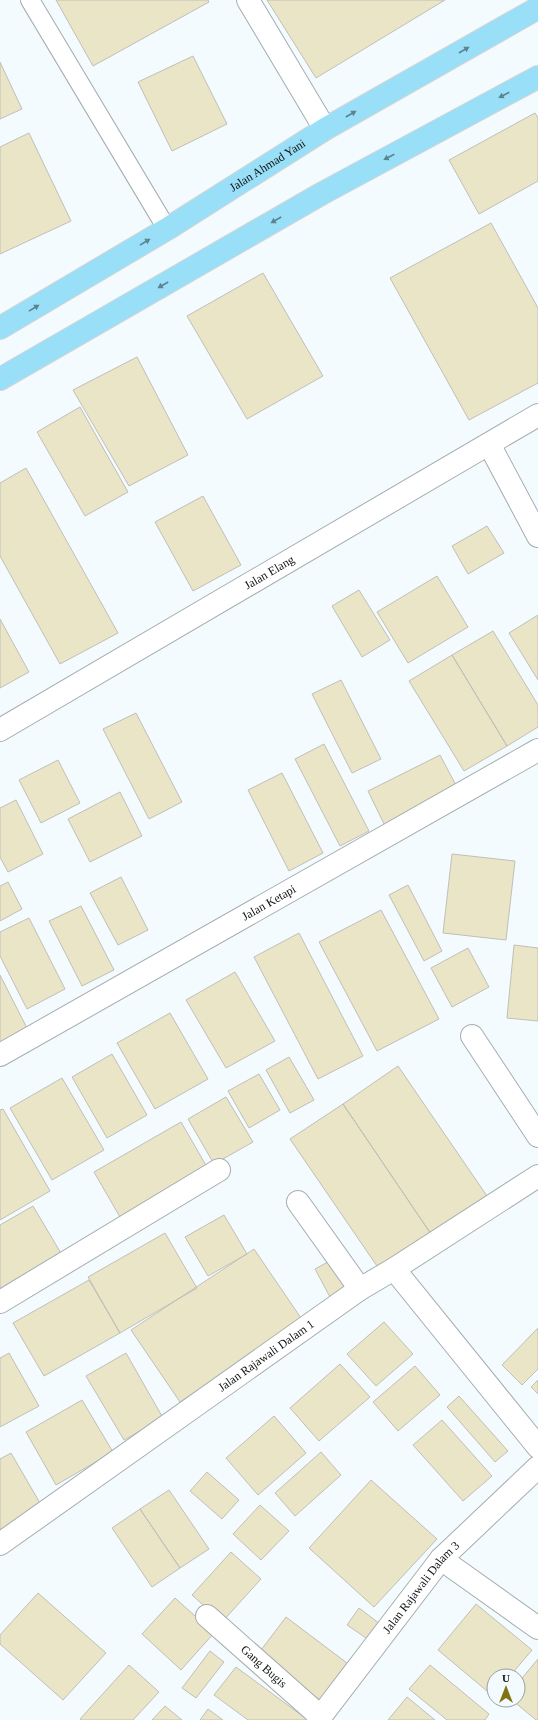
<svg xmlns="http://www.w3.org/2000/svg" width="538" height="1720" font-family="Georgia,serif">
<style>
.building{fill:#e9e5c6;stroke:#c0bfb8}
.lines{fill:none;stroke-linecap:round;stroke-linejoin:round}
.lane-casing{stroke:#a6adb0;stroke-width:20}
.street-casing{stroke:#a6adb0;stroke-width:24}
.primary-casing{stroke:#d4d5d5;stroke-width:24}
.lane{stroke:#fff;stroke-width:18}
.street{stroke:#fff;stroke-width:22}
.primary{stroke:#9adff8;stroke-width:22}
.oneway{fill:#5c8391}
.labels{text-anchor:middle;dominant-baseline:central;stroke-width:3;stroke-linejoin:round;paint-order:stroke}
.street-label{font-size:12px;fill:#101314;stroke:#f3fbfe}
</style>
<rect width="100%" height="100%" fill="#f3fbfe"/>
<path class="building" d="M 56,0 L 208,0 L 209,2 L 93,66 Z
M 267,0 L 445,0 L 316,78 Z
M 193,56 L 227,124 L 172,151 L 138,82 Z
M 0,62 L 22,109 L 0,119 Z
M 535,113 L 538,118 L 538,181 L 479,214 L 449,160 Z
M 29,133 L 71,221 L 0,254 L 0,147 Z
M 491,223 L 538,308 L 538,383 L 469,420 L 390,278 Z
M 263,273 L 323,376 L 247,419 L 187,316 Z
M 137,357 L 188,455 L 129,486 L 73,390 Z
M 80,407 L 128,492 L 85,516 L 37,432 Z
M 26,468 L 118,633 L 60,664 L 0,556 L 0,483 Z
M 203,496 L 241,565 L 193,591 L 155,522 Z
M 487,526 L 504,553 L 468,574 L 452,546 Z
M 437,576 L 468,627 L 408,663 L 377,612 Z
M 359,590 L 390,640 L 362,657 L 332,606 Z
M 538,615 L 538,680 L 509,633 Z
M 0,619 L 29,672 L 0,688 Z
M 493,631 L 538,705 L 538,727 L 507,746 L 452,655 Z
M 452,655 L 507,746 L 464,771 L 409,681 Z
M 341,680 L 381,759 L 352,773 L 312,694 Z
M 136,713 L 182,802 L 149,819 L 103,729 Z
M 324,744 L 369,831 L 340,846 L 295,759 Z
M 440,755 L 458,789 L 385,826 L 368,791 Z
M 58,760 L 80,803 L 41,823 L 19,780 Z
M 282,773 L 323,853 L 289,871 L 248,790 Z
M 120,792 L 142,836 L 90,862 L 68,819 Z
M 16,800 L 43,854 L 8,872 L 0,857 L 0,808 Z
M 452,854 L 515,861 L 506,940 L 443,933 Z
M 121,877 L 148,930 L 118,945 L 90,893 Z
M 8,882 L 22,909 L 0,921 L 0,886 Z
M 408,885 L 442,951 L 424,961 L 389,895 Z
M 81,906 L 114,970 L 82,986 L 49,921 Z
M 381,910 L 439,1019 L 377,1051 L 319,942 Z
M 29,918 L 65,989 L 27,1009 L 0,956 L 0,932 Z
M 299,933 L 363,1056 L 318,1079 L 254,957 Z
M 514,945 L 538,948 L 538,1021 L 507,1018 Z
M 468,948 L 489,987 L 452,1007 L 431,968 Z
M 235,972 L 275,1041 L 226,1068 L 186,1000 Z
M 0,975 L 29,1032 L 0,1047 Z
M 170,1013 L 208,1079 L 155,1109 L 117,1043 Z
M 112,1054 L 147,1115 L 107,1138 L 72,1077 Z
M 289,1057 L 314,1100 L 290,1113 L 266,1070 Z
M 398,1066 L 487,1196 L 431,1234 L 343,1104 Z
M 259,1074 L 280,1110 L 249,1128 L 228,1091 Z
M 62,1078 L 104,1150 L 52,1180 L 10,1108 Z
M 226,1097 L 253,1142 L 214,1164 L 188,1119 Z
M 343,1104 L 431,1234 L 379,1269 L 290,1139 Z
M 3,1109 L 50,1191 L 0,1220 L 0,1110 Z
M 181,1122 L 211,1174 L 124,1224 L 94,1172 Z
M 33,1206 L 65,1260 L 0,1297 L 0,1225 Z
M 224,1215 L 247,1254 L 208,1276 L 185,1237 Z
M 165,1233 L 197,1288 L 120,1333 L 88,1277 Z
M 254,1249 L 303,1321 L 180,1402 L 131,1330 Z
M 335,1258 L 351,1285 L 330,1297 L 315,1269 Z
M 89,1280 L 120,1333 L 44,1376 L 13,1323 Z
M 384,1322 L 413,1354 L 376,1386 L 347,1354 Z
M 538,1328 L 538,1369 L 522,1385 L 502,1365 Z
M 9,1353 L 39,1406 L 0,1427 L 0,1358 Z
M 126,1353 L 163,1418 L 124,1440 L 86,1376 Z
M 340,1364 L 370,1397 L 319,1441 L 290,1408 Z
M 415,1366 L 440,1395 L 398,1431 L 373,1402 Z
M 538,1380 L 538,1394 L 531,1387 Z
M 459,1396 L 508,1451 L 495,1462 L 447,1407 Z
M 82,1400 L 113,1452 L 56,1485 L 26,1432 Z
M 274,1416 L 306,1453 L 258,1495 L 226,1458 Z
M 442,1420 L 492,1476 L 463,1501 L 413,1445 Z
M 321,1452 L 341,1475 L 295,1516 L 275,1493 Z
M 11,1453 L 44,1510 L 0,1535 L 0,1459 Z
M 207,1472 L 239,1500 L 222,1519 L 190,1491 Z
M 371,1480 L 437,1539 L 374,1607 L 309,1548 Z
M 169,1490 L 209,1549 L 180,1568 L 140,1509 Z
M 260,1505 L 289,1531 L 261,1560 L 233,1534 Z
M 140,1509 L 180,1568 L 152,1587 L 112,1528 Z
M 231,1552 L 261,1579 L 222,1622 L 192,1595 Z
M 38,1593 L 106,1653 L 63,1700 L 0,1644 L 0,1635 Z
M 175,1598 L 214,1633 L 181,1670 L 142,1634 Z
M 476,1604 L 532,1650 L 510,1676 L 494,1676 L 493,1696 L 438,1650 Z
M 359,1608 L 384,1627 L 372,1642 L 347,1625 Z
M 286,1617 L 347,1663 L 320,1700 L 258,1654 Z
M 210,1651 L 224,1662 L 196,1698 L 182,1688 Z
M 538,1659 L 538,1720 L 536,1720 L 512,1700 L 518,1700 L 518,1683 Z
M 129,1665 L 159,1692 L 133,1720 L 82,1720 L 80,1719 Z
M 430,1665 L 489,1714 L 485,1720 L 447,1720 L 409,1689 Z
M 236,1667 L 308,1720 L 248,1720 L 214,1695 Z
M 407,1697 L 435,1720 L 388,1720 Z
M 165,1706 L 182,1720 L 152,1720 Z
M 208,1709 L 223,1720 L 200,1720 Z"/>
<g class="lines">
<defs>
<path id="lane" d="M 30,0 L 167,229"/>
<g id="street">
<path d="M 248,0 L 325,129"/>
<path d="M 489,444 L 538,536"/>
<path id="s1" d="M 0,730 L 538,415"/>
<path d="M 472,1036 L 538,1136"/>
<path id="s2" d="M 0,1055 L 538,750"/>
<path d="M 298,1202 L 360,1289"/>
<path d="M 394,1269 L 538,1447"/>
<path d="M 0,1302 L 219,1170"/>
<path id="s3" d="M 0,1544 L 360,1289 L 394,1269 L 538,1176"/>
<path d="M 441,1559 L 538,1628"/>
<path id="s4" d="M 207,1616 L 321,1717"/>
<path id="s5" d="M 318,1720 L 441,1559 L 538,1467"/>
</g>
<g id="primary">
<path id="s6" d="M 0,328 L 167,229 L 325,129 L 538,8"/>
<path d="M 0,379 L 321,194 L 538,77"/>
</g>
</defs>
<use href="#lane" class="lane-casing"/>
<use href="#street" class="street-casing"/>
<use href="#primary" class="primary-casing"/>
<use href="#lane" class="lane"/>
<use href="#street" class="street"/>
<use href="#primary" class="primary"/>
</g>
<defs><path id="oneway-solid" d="M-6-.8H1V-3.2L6.5 0L1 3.2V.8H-6Z"/></defs>
<g class="oneway">
<use href="#oneway-solid" transform="translate(464 50) rotate(-30)"/>
<use href="#oneway-solid" transform="translate(504 95) rotate(152)"/>
<use href="#oneway-solid" transform="translate(351 114) rotate(-30)"/>
<use href="#oneway-solid" transform="translate(389 157) rotate(152)"/>
<use href="#oneway-solid" transform="translate(276 220) rotate(150)"/>
<use href="#oneway-solid" transform="translate(145 242) rotate(-31)"/>
<use href="#oneway-solid" transform="translate(163 285) rotate(150)"/>
<use href="#oneway-solid" transform="translate(34 308) rotate(-31)"/>
</g>
<g class="labels">
<g class="street-label">
<text stroke="none"><textPath href="#s6" startOffset="313">Jalan Ahmad Yani</textPath></text>
<text stroke="none"><textPath href="#s1" startOffset="312">Jalan Elang</textPath></text>
<text stroke="none"><textPath href="#s2" startOffset="309">Jalan Ketapi</textPath></text>
<text stroke="none"><textPath href="#s3" startOffset="326">Jalan Rajawali Dalam 1</textPath></text>
<text stroke="none"><textPath href="#s5" startOffset="168">Jalan Rajawali Dalam 3</textPath></text>
<text stroke="none"><textPath href="#s4" startOffset="76">Gang Bugis</textPath></text>
</g>
</g>
<g transform="translate(506 1688)"><circle r="19" fill="#f3fbfe" stroke="#989ea0"/>
<path d="M0-3L7 15L0 10L-7 15Z" fill="#817314"/>
<text y="-6" font-size="11" font-weight="bold" text-anchor="middle" fill="#101314">U</text>
</g>
</svg>
